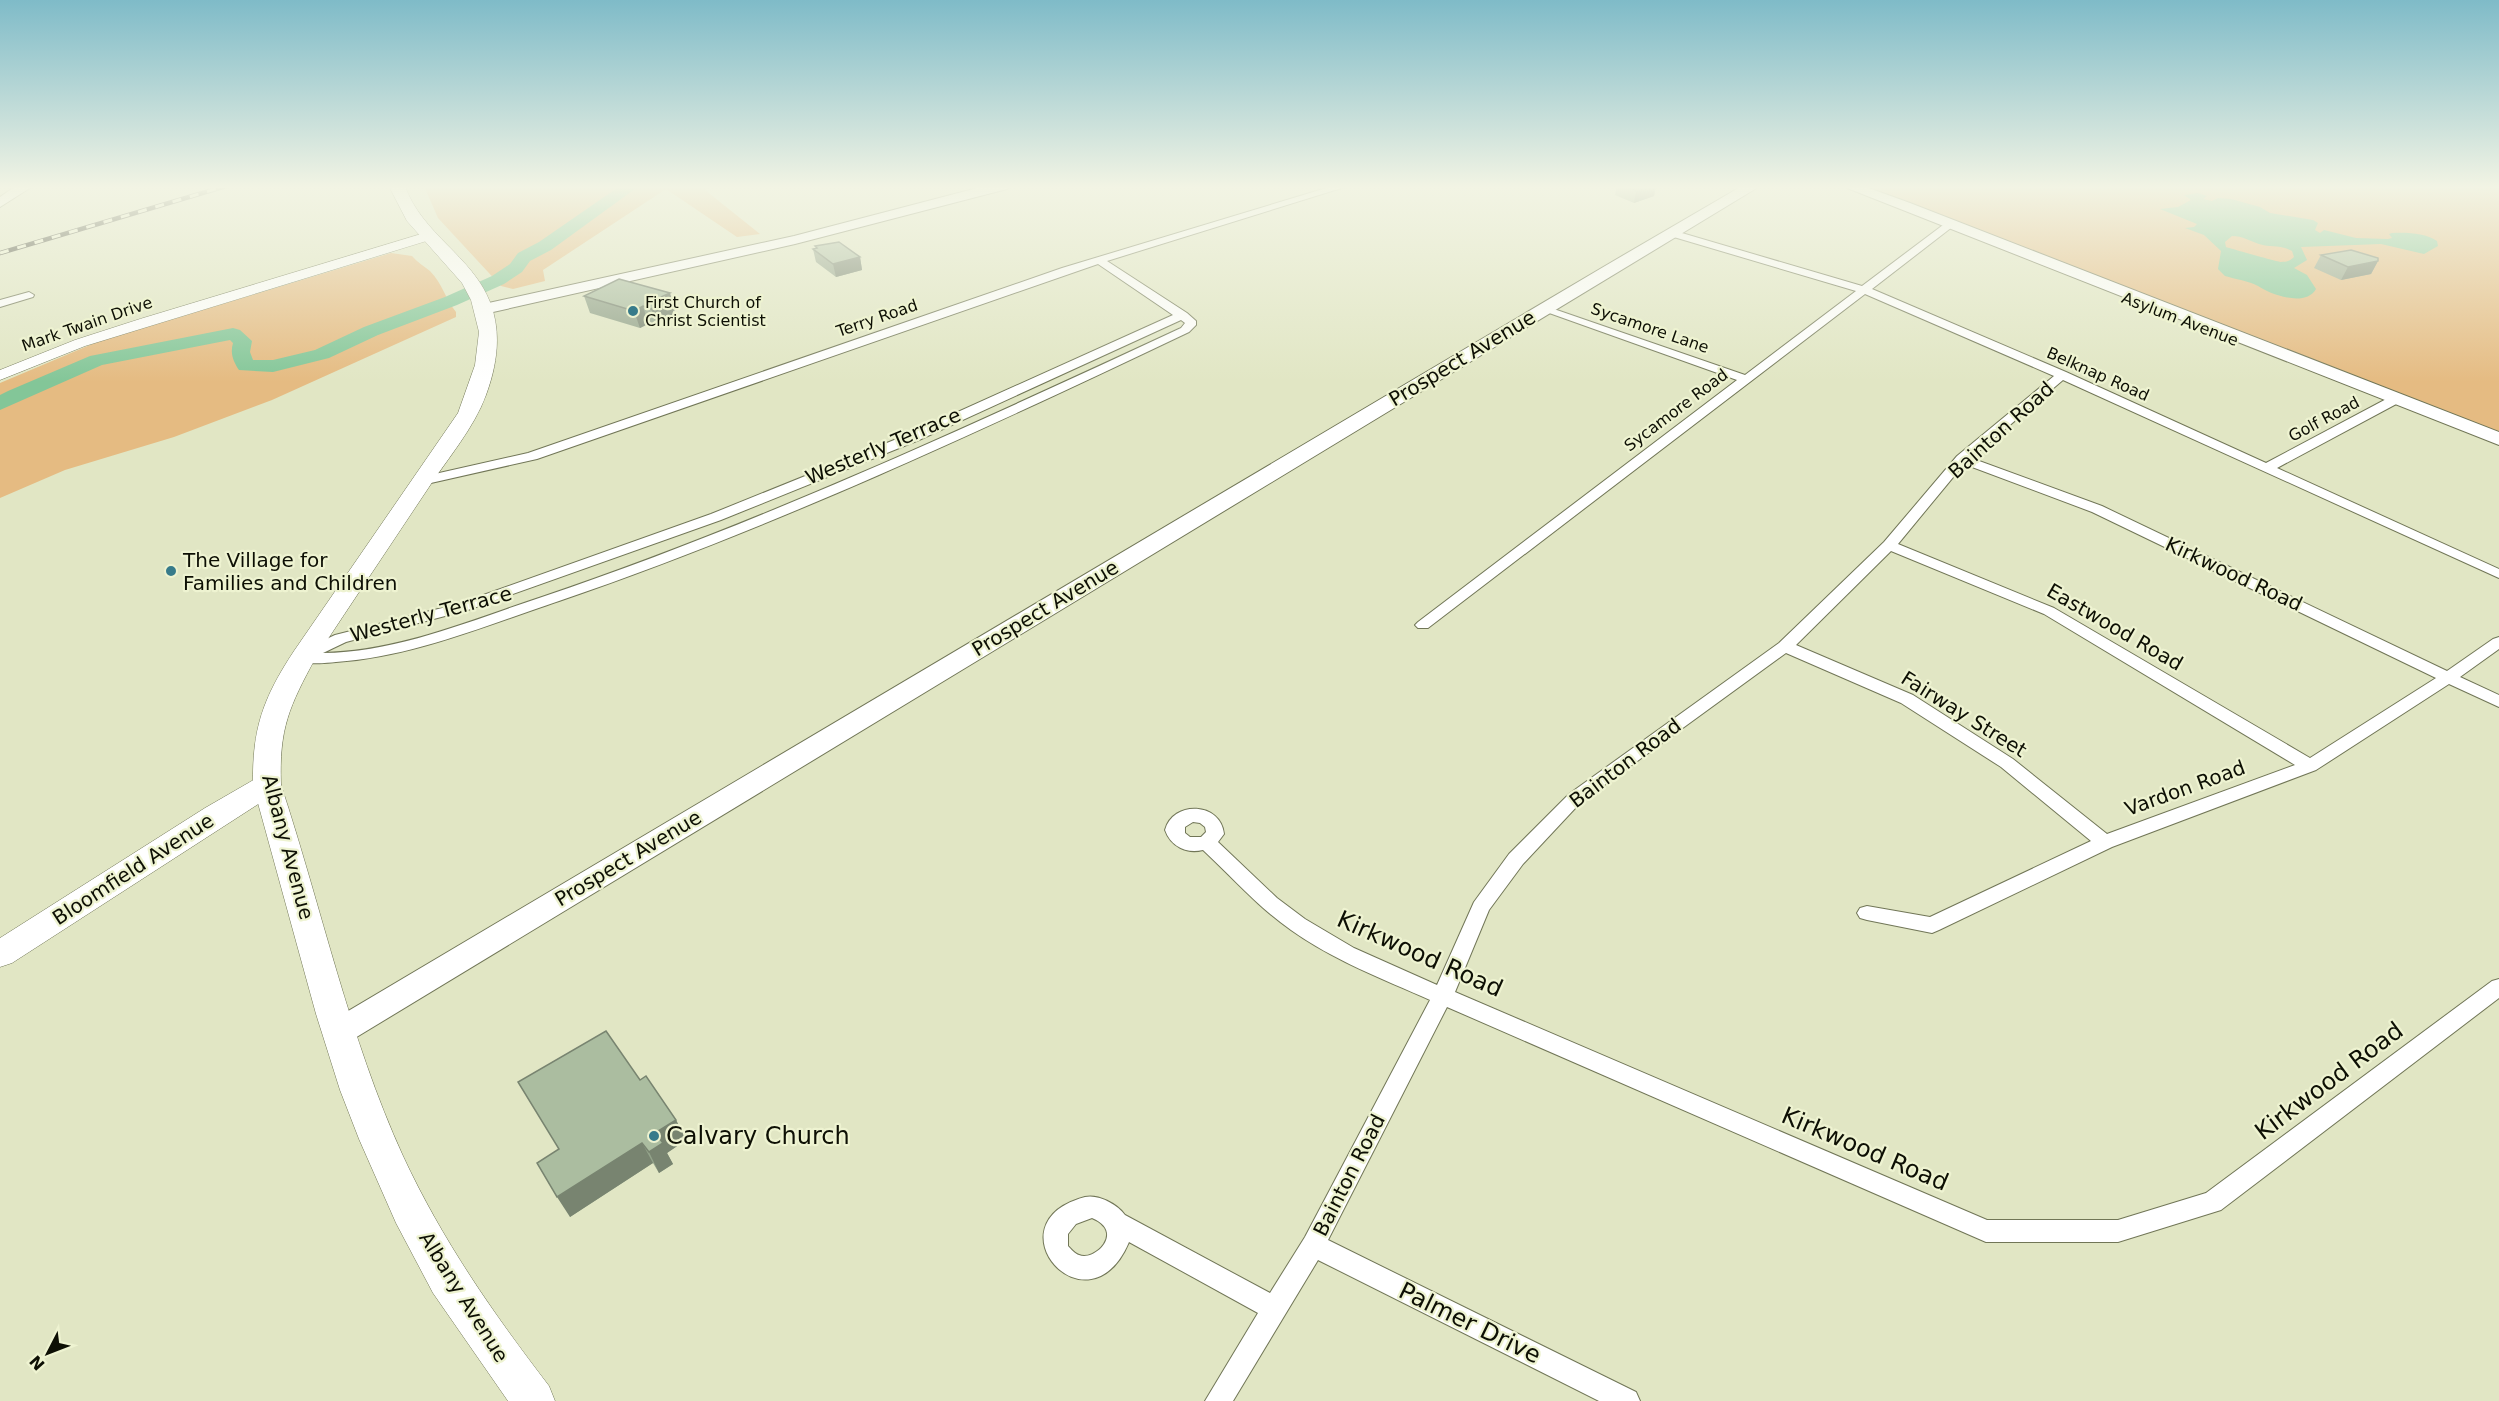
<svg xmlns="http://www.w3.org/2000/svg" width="2499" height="1401" font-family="'DejaVu Sans',sans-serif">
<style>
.green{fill:#e5bb82}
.water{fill:#83c698;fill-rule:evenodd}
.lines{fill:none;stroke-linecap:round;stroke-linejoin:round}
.river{fill:#83c698;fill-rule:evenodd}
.minor-casing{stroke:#717657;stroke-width:2}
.tertiary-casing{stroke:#717657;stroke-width:1}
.secondary-casing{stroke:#717657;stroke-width:2}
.primary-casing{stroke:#717657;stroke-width:1}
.trunk-casing{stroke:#717657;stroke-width:1}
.minor{fill:#fff;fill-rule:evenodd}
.tertiary{fill:#fff;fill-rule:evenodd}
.secondary{fill:#fff;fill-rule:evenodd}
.primary{fill:#fff;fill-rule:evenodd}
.trunk{fill:#fff;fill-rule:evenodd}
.rail-casing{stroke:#3f4131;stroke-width:4.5}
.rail{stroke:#eef3d1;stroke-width:3;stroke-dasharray:9;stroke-linecap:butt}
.wall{fill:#93a38a}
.shaded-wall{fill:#788470}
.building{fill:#abbda0;stroke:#788470;stroke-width:1.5}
.poi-dot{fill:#377b8a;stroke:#eef3d1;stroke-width:2}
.labels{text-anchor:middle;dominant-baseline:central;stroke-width:4.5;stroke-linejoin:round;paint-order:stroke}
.far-poi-label{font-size:16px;fill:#0d0f04;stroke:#eef3d1;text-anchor:start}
.far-street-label{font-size:16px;fill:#0d0f04;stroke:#eef3d1}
.street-label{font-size:20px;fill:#0d0f04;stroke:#eef3d1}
.poi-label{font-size:20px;fill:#0d0f04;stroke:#eef3d1;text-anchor:start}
.near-street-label{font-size:24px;fill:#0d0f04;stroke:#eef3d1}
.near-poi-label{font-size:24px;fill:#0d0f04;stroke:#eef3d1;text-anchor:start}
</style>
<rect width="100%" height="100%" fill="#e1e6c4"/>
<path class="green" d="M 424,186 L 714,186 L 705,190 L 760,234 L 737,237 L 666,189 L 543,270 L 545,281 L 513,289 L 501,286 L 438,218 Z
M 1858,186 L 2499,186 L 2499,437 Z
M 391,253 L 412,256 C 417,262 424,266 430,271 C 442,283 446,300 456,312 L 456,317 L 272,400 L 174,437 L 65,470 L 0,498 L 0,383 L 97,342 Z"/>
<path class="water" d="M 2198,193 L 2207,196 L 2203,199 L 2212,201 L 2218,198 L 2231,199 L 2260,207 L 2270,213 L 2313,220 L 2318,223 L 2315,230 L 2320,233 L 2324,230 L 2356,238 L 2388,239 L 2392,238 L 2389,234 L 2392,233 C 2407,232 2425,233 2437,241 L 2438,246 L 2424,254 L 2381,244 L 2301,247 L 2307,260 L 2294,268 L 2307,275 L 2316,289 C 2305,308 2270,294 2258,286 C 2249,281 2235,279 2225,276 L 2218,269 L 2221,251 L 2204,235 L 2185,228 L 2194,227 L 2197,224 L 2160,209 L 2178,207 L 2191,200 L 2184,195 ZM 2232,236 C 2243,236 2250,241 2259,244 C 2271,248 2279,244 2292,251 L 2294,257 C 2290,261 2287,262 2281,262 C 2278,262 2229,248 2226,247 L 2225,242 Z"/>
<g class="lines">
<path class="river" d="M 620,186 L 639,186 L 551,250 L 530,261 L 522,272 L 504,284 L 457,305 L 378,335 L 329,358 L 273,372 L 239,370 C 233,361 230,353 233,343 L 230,340 L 102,365 L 0,410 L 0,395 L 8,391 L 90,356 L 233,328 L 240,330 L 252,341 L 250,352 L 253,360 L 273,360 L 315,350 L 364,327 L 445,297 L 492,276 L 510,264 L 518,253 L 539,242 Z"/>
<defs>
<path id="minor" d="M 1333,186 L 1348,186 L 1107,261 L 1187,313 L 1196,321 L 1196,325 L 1189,332 C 983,430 775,527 559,601 C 487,625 412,657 336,662 C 325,663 302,666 295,657 L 297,653 L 335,635 L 458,604 L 711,514 L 909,434 L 1173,315 L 1098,264 L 537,459 L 422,485 L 417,484 L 415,481 L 417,478 L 528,453 L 1062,268 ZM 1181,320 L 1185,323 L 1181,328 C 972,425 761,523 542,597 C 472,620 398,652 323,653 L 346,642 L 468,610 L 721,520 L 919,440 Z
M 1947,222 L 1956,224 L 1872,289 L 2066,372 L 2266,463 L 2392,396 L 2400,396 L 2402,399 L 2400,402 L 2277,468 L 2499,569 L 2499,578 L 2063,380 L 1971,458 L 2102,506 L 2447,671 L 2493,639 L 2499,637 L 2499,649 L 2460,677 L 2499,695 L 2499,707 L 2449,684 L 2316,770 L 2112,847 L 1939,930 L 1932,933 L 1867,920 L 1860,918 L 1857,913 L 1860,908 L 1867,906 L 1930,917 L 2091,841 L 2001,767 L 1901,703 L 1786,653 L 1581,802 L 1523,864 L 1489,910 L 1455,992 L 1987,1220 L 2118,1220 L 2206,1193 L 2492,981 L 2499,979 L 2499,998 L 2221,1210 L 2118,1242 L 1986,1242 L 1447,1007 L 1328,1240 L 1636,1392 L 1640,1401 L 1599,1401 L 1318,1260 L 1233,1401 L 1205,1401 L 1258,1313 L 1129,1242 C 1088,1338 987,1223 1085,1197 C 1098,1194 1117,1204 1125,1215 L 1270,1293 L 1305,1237 L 1430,1000 C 1383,979 1333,960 1291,930 C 1258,907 1232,877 1203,850 C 1187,854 1171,847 1165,830 C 1173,800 1221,802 1224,834 L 1218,842 L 1277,898 L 1305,919 L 1354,948 L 1437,985 L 1474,902 L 1509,854 L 1569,794 L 1779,643 L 1884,542 L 1957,456 L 2054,376 L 1865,294 L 1428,628 L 1418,628 L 1415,625 L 1418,622 L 1737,380 L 1538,309 L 1544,306 L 1548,307 L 1745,375 L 1856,291 L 1667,235 L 1667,231 L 1675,231 L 1862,286 ZM 1964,464 L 2092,512 L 2436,678 L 2310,758 L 2054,608 L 1898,544 ZM 1891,551 L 2044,614 L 2295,765 L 2107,834 L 2013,759 L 1913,695 L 1796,645 ZM 1193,822 L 1200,823 L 1205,827 L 1206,832 L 1201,837 L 1190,837 L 1185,833 L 1185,827 ZM 1092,1218 C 1126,1232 1094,1262 1079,1255 C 1075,1254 1071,1249 1068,1246 L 1068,1234 L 1076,1224 Z
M 29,292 L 34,295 L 33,297 L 0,307 L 0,300 Z"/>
<path id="tertiary" d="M 428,232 L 434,236 L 433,239 L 85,346 L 0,380 L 0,370 L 75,340 L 140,319 Z"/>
<path id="secondary" d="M 16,186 L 33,186 L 0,207 L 0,197 Z
M 985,186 L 1009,186 L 1007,189 L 795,244 L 484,314 L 476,309 L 484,304 L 794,236 Z
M 1742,186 L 1760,186 L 350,1041 L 339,1045 L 328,1041 L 324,1032 L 328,1023 L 1605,266 Z
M 1842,186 L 1863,186 L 1910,203 L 2499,432 L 2499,445 Z"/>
<path id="primary" d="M 267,775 L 277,778 L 281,785 L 277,792 L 12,963 L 0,967 L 0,938 L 205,808 L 257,778 Z"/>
<path id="trunk" d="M 389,186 L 405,186 C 422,234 472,256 490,302 C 502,333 497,365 486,395 C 474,428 448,458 429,487 C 391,544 353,601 316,657 C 289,707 279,728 281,785 C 322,909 349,1038 403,1156 C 442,1240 493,1313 549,1386 L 555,1401 L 508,1401 L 433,1293 L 396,1223 L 359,1139 L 340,1090 L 316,1014 L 253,785 C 252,729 263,698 294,651 L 458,413 L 475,365 L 479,332 L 471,300 L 462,283 L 407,221 Z"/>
</defs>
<use href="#minor" class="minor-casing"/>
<use href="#tertiary" class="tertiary-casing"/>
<use href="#secondary" class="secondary-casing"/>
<use href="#primary" class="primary-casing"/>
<use href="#trunk" class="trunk-casing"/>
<use href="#minor" class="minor"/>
<use href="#tertiary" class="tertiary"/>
<use href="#secondary" class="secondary"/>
<use href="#primary" class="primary"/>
<use href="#trunk" class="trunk"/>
<defs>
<path id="rail" d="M 0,253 L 226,186"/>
</defs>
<use href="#rail" class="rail-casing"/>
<use href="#rail" class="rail"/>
</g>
<path class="wall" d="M 1617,186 L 1656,186 L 1654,196 L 1634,203 L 1615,195 Z
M 815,246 L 860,257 L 862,270 L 836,277 L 816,262 L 813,249 L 816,248 Z
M 2321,255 L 2378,261 L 2371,274 L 2341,280 L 2314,268 Z
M 584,296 L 675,310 L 673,311 L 674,317 L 657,326 L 648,324 L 640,328 L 590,313 Z
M 640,1080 L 676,1120 L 686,1140 L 667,1153 L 673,1164 L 659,1173 L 653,1163 L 570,1217 L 559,1149 Z"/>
<path class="shaded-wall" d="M 1650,186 L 1656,186 L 1654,196 L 1634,203 L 1636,191 Z
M 860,257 L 862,270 L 836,277 L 833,264 Z
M 2378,261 L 2371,274 L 2341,280 L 2348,267 Z
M 670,293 L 675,310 L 673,311 L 674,317 L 657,326 L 651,309 L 661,297 Z
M 643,306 L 648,324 L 640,328 L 634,311 Z
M 676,1120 L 686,1140 L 667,1153 L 673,1164 L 659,1173 L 649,1152 L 655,1133 Z
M 642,1143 L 653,1163 L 570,1217 L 557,1197 Z"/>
<path class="building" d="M 1625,186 L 1650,186 L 1636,191 Z
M 839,242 L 860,257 L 833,264 L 813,249 L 817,248 L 815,246 Z
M 2351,250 L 2378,258 L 2378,261 L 2348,267 L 2321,255 Z
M 619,279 L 670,293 L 661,297 L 669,299 L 651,309 L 643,306 L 634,311 L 584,296 Z
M 606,1031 L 640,1080 L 646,1076 L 676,1120 L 655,1133 L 663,1143 L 649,1152 L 642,1143 L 557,1197 L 537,1163 L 559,1149 L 518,1082 Z"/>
<linearGradient id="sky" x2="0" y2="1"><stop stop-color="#7fbbc8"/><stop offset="0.49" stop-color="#f2f4e4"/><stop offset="1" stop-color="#f2f4e4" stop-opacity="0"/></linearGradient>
<rect width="2499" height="382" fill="url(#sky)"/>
<g class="poi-dot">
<circle cx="633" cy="311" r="6"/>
<circle cx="171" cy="571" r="6"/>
<circle cx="654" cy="1136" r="6"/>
</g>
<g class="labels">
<g class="far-poi-label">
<text x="645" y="302">First Church of<tspan x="645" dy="18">Christ Scientist</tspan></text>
</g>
<g class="far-street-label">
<text transform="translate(877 318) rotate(-19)">Terry Road</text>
<text transform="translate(2180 319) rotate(21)">Asylum Avenue</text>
<text transform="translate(87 324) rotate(-19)">Mark Twain Drive</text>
<text transform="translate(1650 328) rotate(19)">Sycamore Lane</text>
<text transform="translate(2098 374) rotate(24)">Belknap Road</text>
<text transform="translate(1676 410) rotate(-37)">Sycamore Road</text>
<text transform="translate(2324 419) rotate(-28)">Golf Road</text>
</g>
<g class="street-label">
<text transform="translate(1462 358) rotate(-31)">Prospect Avenue</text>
<text transform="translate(2001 430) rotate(-42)">Bainton Road</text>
<text transform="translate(883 446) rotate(-23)">Westerly Terrace</text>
<text transform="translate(2234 574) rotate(25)">Kirkwood Road</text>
<text transform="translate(1045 608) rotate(-31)">Prospect Avenue</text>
<text transform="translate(431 614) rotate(-15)">Westerly Terrace</text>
<text transform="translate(2115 627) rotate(30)">Eastwood Road</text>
<text transform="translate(1964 714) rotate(32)">Fairway Street</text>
<text transform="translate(1625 763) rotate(-37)">Bainton Road</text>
<text transform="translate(2185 788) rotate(-20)">Vardon Road</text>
<text transform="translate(288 847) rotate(75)">Albany Avenue</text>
<text transform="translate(628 858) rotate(-31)">Prospect Avenue</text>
<text transform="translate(133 869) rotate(-33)">Bloomfield Avenue</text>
<text transform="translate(1349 1175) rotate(-63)">Bainton Road</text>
<text transform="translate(464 1297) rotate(58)">Albany Avenue</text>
</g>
<g class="poi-label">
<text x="183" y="560">The Village for<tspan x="183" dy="23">Families and Children</tspan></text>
</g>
<g class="near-street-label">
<text transform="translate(1420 954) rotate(24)">Kirkwood Road</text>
<text transform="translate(2329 1081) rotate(-37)">Kirkwood Road</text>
<text transform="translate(1865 1149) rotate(23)">Kirkwood Road</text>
<text transform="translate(1470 1323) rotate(26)">Palmer Drive</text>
</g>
<g class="near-poi-label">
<text x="666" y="1136">Calvary Church</text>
</g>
</g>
<g transform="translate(48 1353) rotate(228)" stroke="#eef3d1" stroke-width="4.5" paint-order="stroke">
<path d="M0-4.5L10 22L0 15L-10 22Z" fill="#0d0f04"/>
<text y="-9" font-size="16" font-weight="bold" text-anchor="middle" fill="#0d0f04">N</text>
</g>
</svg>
